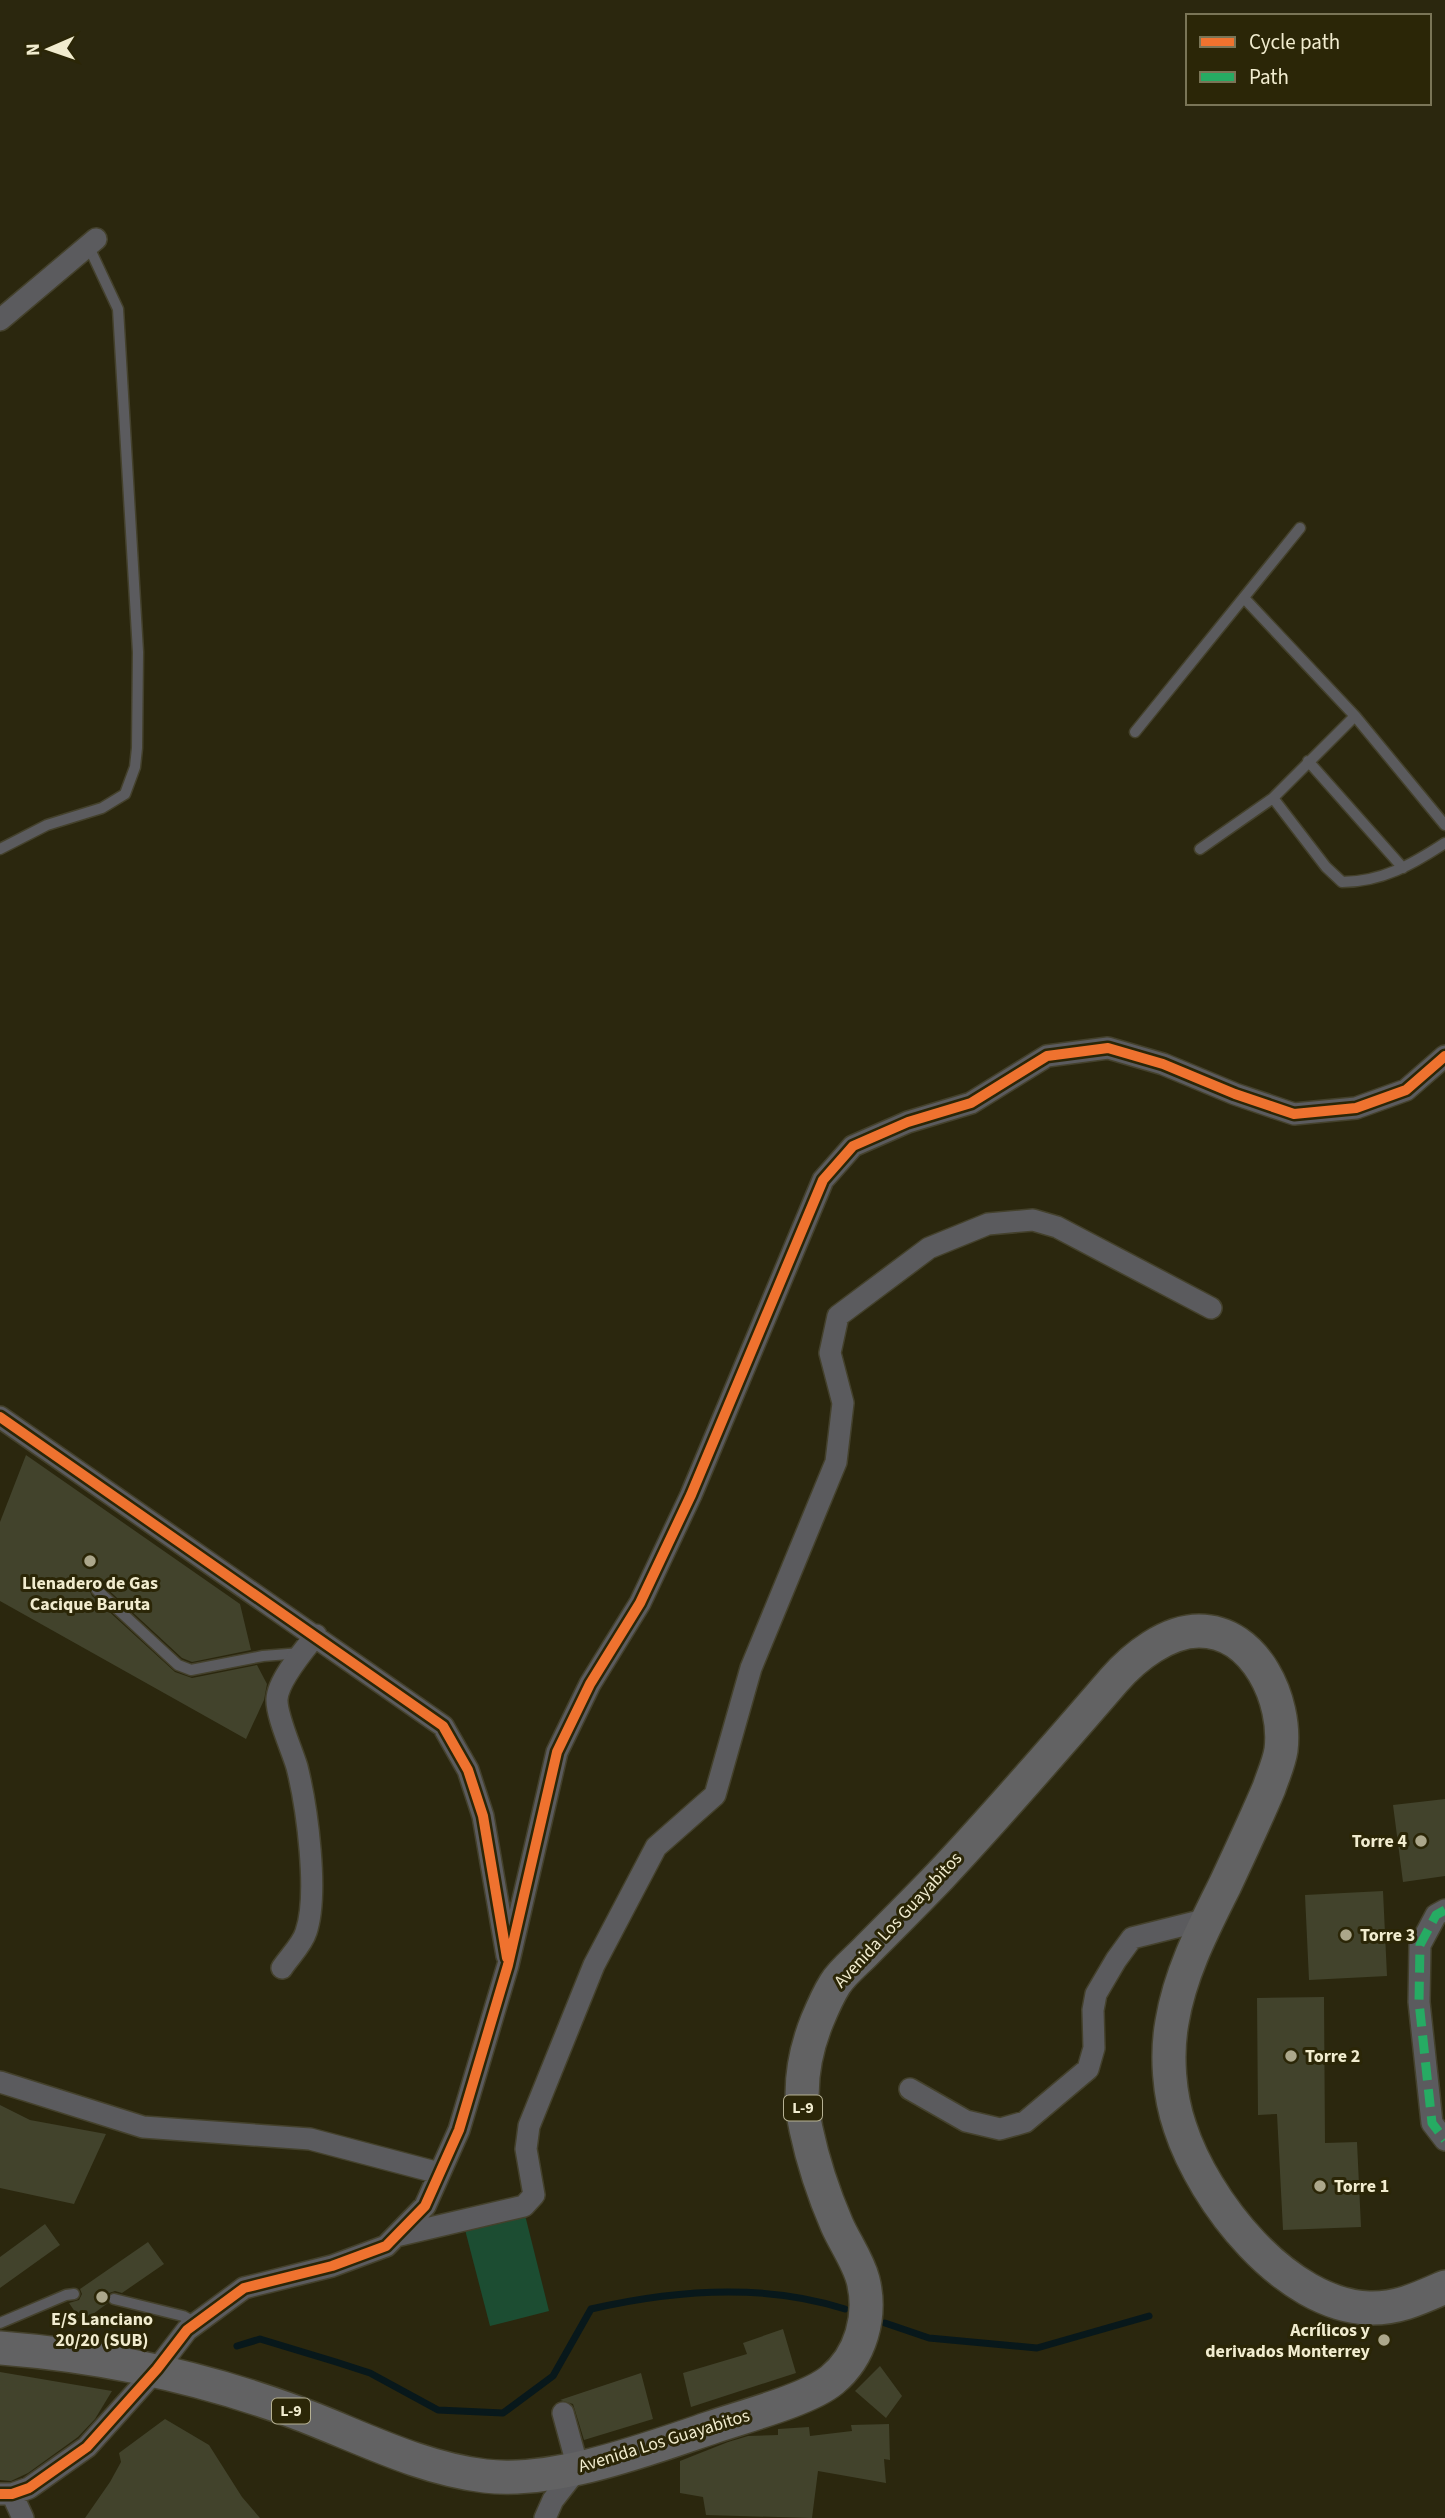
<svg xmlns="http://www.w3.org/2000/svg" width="1445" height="2518" font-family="'Source Sans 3',sans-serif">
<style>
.grass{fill:#1c4d32}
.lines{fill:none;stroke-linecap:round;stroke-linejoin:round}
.stream{stroke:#08181b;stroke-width:7}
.building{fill:#42432c}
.service-casing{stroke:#44412c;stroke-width:13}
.minor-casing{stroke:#44412c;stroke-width:24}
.primary-casing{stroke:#44412c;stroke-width:36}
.service{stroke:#5b5b5e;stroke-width:10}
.minor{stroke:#5b5b5e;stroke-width:21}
.primary{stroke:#626263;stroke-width:33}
.quiet{stroke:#26ab63;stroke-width:9;stroke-dasharray:18 9;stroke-linecap:butt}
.cycleway-casing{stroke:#2b2607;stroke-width:15}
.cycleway{stroke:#ef722f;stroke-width:10}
.poi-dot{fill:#aca78b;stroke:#2b2607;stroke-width:2.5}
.labels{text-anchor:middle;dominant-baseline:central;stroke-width:6;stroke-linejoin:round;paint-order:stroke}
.shield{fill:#2b2607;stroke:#b6b193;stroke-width:2}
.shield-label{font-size:16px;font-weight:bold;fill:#f1eccf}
.poi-label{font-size:18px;font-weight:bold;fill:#f1eccf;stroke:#2b2607;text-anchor:start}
.street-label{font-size:18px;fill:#f1eccf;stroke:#2b2607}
</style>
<rect width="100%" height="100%" fill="#2b270e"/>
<path class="grass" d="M 523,2207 L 549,2311 L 490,2326 L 463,2222 Z"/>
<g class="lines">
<path class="stream" d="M 885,2323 L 929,2338 L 1037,2348 L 1149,2316
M 237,2346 L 260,2339 L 336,2362 L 370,2373 L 438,2410 L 503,2413 L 553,2376 L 591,2309 C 673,2290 764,2283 845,2309"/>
</g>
<path class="building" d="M 26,1455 L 240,1604 L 251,1650 L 192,1662 L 182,1658 L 102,1584 L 94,1583 L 89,1589 L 92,1596 L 175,1672 L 192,1678 L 257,1665 L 267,1684 L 264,1700 L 246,1739 L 0,1601 L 0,1522 Z
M 1445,1799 L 1445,1876 L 1403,1882 L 1393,1805 Z
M 1383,1891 L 1387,1976 L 1309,1980 L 1305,1895 Z
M 1324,1997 L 1325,2143 L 1357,2142 L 1361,2227 L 1283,2230 L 1277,2114 L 1258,2115 L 1257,1998 Z
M 0,2105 L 30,2120 L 106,2134 L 74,2204 L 0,2188 Z
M 45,2224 L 60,2245 L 0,2288 L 0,2257 Z
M 148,2242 L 164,2264 L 122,2293 L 115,2291 L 109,2293 L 106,2298 L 108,2303 L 82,2322 L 69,2303 L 79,2300 L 82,2294 L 80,2289 Z
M 783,2329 L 796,2373 L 691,2407 L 683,2373 L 747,2354 L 743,2343 Z
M 880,2366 L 902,2396 L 886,2418 L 855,2391 Z
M 0,2372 L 112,2391 L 95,2419 L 78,2437 L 28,2473 L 11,2481 L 0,2480 Z
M 641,2373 L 653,2419 L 584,2440 L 573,2404 L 560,2400 Z
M 165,2419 L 209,2445 L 242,2497 L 260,2518 L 85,2518 L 110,2482 L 121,2462 L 119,2453 Z
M 889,2424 L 890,2460 L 884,2459 L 886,2483 L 818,2471 L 812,2518 L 706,2515 L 703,2497 L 680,2493 L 680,2461 L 728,2442 L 748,2436 L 778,2435 L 778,2429 L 809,2427 L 810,2436 L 852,2431 L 851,2425 Z"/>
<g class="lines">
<defs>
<path id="service" d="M 1244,598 L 1355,716
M 1135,732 L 1300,528
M 1308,761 L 1403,868
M 1273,798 L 1355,716 L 1445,825
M 0,849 L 47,825 L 102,808 L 125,794 L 135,767 L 137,748 L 138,652 L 118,309 L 88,245
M 1200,849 L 1273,798 L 1326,867 L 1342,882 C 1382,882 1413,864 1445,843
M 97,1590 L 178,1665 L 191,1670 L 263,1656 L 301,1653
M 114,2299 L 183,2316 L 196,2323
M 0,2323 L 66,2295 L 74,2294"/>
<path id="minor" d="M 0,320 L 96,239
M 0,1417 L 443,1726 L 468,1770 L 483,1816 L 507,1956
M 1445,1910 L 1436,1915 L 1420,1945 L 1419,2002 L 1432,2123 L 1445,2140
M 282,1968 C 289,1957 302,1945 306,1932 C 319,1894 307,1807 297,1767 C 292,1750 276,1715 277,1699 C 278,1680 304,1650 316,1635
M 0,2082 L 143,2127 L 310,2139 L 439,2173
M 910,2089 L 966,2121 L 1000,2129 L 1025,2122 L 1088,2069 L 1094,2048 L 1093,2010 L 1096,1994 L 1116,1960 L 1132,1938 L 1208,1919
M 396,2236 L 524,2206 L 534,2195 L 526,2149 L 529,2126 L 594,1965 L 656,1847 L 715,1795 L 751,1668 L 836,1462 L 843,1403 L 830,1353 L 838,1316 L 929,1248 L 988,1224 L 1033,1220 L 1057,1227 L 1211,1308
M 0,2494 L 12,2494 L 29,2488 L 87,2447 L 157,2369 L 187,2330 L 244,2288 L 332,2266 L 386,2246 L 425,2206 L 459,2130 L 508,1965 L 557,1752 L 590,1684 L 640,1603 L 691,1495 L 823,1180 L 853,1146 L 908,1122 L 971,1103 L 1047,1056 L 1108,1048 L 1163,1064 L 1235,1094 L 1294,1114 L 1356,1108 L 1406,1090 L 1445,1056
M 12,2494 L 23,2518
M 545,2518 L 553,2500 L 578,2468 L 563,2413"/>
<path id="primary" d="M 0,2348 C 102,2356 198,2376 295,2412 C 357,2435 418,2468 485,2476 C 554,2484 645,2450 710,2428 C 741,2417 808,2400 832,2380 C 861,2356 872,2316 863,2280 C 858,2261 845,2243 837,2225 C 824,2195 813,2162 806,2129 C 798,2093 803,2056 817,2021 C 822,2009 828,1995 835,1984 C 843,1971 858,1960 869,1948 C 893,1924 917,1900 940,1876 C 1000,1812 1057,1746 1114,1680 C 1134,1657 1167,1631 1199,1631 C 1256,1631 1287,1701 1281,1750 C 1279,1763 1273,1776 1269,1788 C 1255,1821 1240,1853 1225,1885 C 1203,1929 1180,1973 1172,2022 C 1166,2055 1169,2095 1180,2127 C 1204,2201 1285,2305 1369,2308 C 1397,2309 1420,2298 1445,2287"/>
</defs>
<use href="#service" class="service-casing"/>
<use href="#minor" class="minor-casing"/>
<use href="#primary" class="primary-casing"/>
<use href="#service" class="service"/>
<use href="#minor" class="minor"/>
<use href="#primary" class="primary"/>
<path class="quiet" d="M 1445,1910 L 1436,1915 L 1420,1945 L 1419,2002 L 1432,2123 L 1445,2140"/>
<defs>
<path id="cycleway" d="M 0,1417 L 443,1726 L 468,1770 L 483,1816 L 507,1958
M 0,2494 L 12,2494 L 29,2488 L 87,2447 L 157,2369 L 187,2330 L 244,2288 L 332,2266 L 386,2246 L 425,2206 L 459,2130 L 508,1965 L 557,1752 L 590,1684 L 640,1603 L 691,1495 L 823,1180 L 853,1146 L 908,1122 L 971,1103 L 1047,1056 L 1108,1048 L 1163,1064 L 1235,1094 L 1294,1114 L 1356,1108 L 1406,1090 L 1445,1056"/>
</defs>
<use href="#cycleway" class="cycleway-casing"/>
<use href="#cycleway" class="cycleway"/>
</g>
<g class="poi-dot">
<circle cx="90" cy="1561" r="7"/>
<circle cx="1421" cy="1841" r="7"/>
<circle cx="1346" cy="1935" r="7"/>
<circle cx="1291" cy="2056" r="7"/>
<circle cx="1320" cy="2186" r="7"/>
<circle cx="102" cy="2297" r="7"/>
<circle cx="1384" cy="2340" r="7"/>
</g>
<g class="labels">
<g class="shield">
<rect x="784" y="2095.5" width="38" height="25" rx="5"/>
<rect x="272" y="2398.5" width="38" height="25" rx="5"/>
</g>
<g class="shield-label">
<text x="803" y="2108">L-9</text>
<text x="291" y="2411">L-9</text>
</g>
<g class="poi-label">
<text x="90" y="1583" text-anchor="middle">Llenadero de Gas<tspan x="90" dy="21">Cacique Baruta</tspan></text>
<text x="1407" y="1841" text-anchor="end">Torre 4</text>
<text x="1360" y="1935">Torre 3</text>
<text x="1305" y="2056">Torre 2</text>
<text x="1334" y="2186">Torre 1</text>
<text x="102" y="2319" text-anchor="middle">E/S Lanciano<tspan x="102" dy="21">20/20 (SUB)</tspan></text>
<text x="1370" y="2330" text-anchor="end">Acrílicos y<tspan x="1370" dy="21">derivados Monterrey</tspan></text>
</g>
<g class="street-label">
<text transform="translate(898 1920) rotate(-47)">Avenida Los Guayabitos</text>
<text transform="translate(664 2441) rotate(-17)">Avenida Los Guayabitos</text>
</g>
</g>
<rect x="1186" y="14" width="245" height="91" fill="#2b2607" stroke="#7a7557" stroke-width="2"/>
<rect x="1200" y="37" width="35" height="10" fill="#ef722f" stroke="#7a7557" stroke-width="2"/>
<text x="1249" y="49" font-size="21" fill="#f1eccf">Cycle path</text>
<rect x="1200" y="72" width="35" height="10" fill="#26ab63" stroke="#7a7557" stroke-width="2"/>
<text x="1249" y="84" font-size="21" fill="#f1eccf">Path</text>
<g transform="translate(49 49) rotate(268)" stroke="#2b2607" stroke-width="5" paint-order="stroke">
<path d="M0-5L12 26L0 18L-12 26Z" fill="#f1eccf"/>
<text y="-10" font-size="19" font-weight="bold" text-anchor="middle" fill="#f1eccf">N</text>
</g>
</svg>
